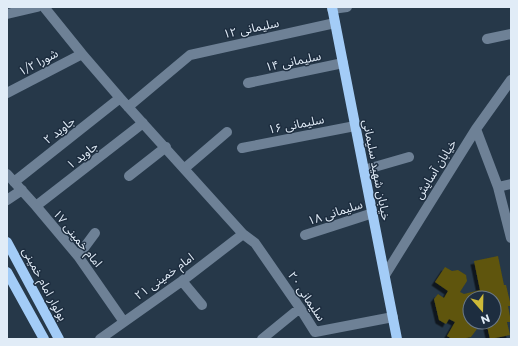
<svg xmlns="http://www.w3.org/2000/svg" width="518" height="346" font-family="Montserrat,'Noto Sans Arabic',sans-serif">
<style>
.building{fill:#5e540b;filter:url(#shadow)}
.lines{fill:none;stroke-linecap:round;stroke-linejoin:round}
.minor{stroke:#6e8196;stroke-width:10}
.major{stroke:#a3ccf7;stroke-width:10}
.labels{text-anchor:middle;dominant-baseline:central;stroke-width:3;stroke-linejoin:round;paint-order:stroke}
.street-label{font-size:12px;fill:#e1ecf7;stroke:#1d2d3f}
</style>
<defs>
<filter id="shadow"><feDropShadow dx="-3.5" dy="3.5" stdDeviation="0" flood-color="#0009"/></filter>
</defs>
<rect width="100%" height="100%" fill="#263849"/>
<path class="building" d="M 498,256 L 504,285 L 506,285 L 511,306 L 508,306 L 511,322 L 507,322 L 510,335 L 490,339 L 486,322 L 494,322 L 494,298 L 470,298 L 470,314 L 468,314 L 465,318 L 470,321 L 470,322 L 475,323 L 477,329 L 471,337 L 466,338 L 465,339 L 452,339 L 447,336 L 455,322 L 449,319 L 446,324 L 439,320 L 434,299 L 438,294 L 444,298 L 448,291 L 435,282 L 445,267 L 452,271 L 458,270 L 466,275 L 467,281 L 460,292 L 464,294 L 480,290 L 474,261 Z"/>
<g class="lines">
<path class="minor" d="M 44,7 L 82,54 L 120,98 L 243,234 L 255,243 L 300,308 L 315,332 L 393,317
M 332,9 L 347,7
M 7,14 L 37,7
M 487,39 L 511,34
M 248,83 L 343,63
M 7,93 L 82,54
M 128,107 L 190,55 L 335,23
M 476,129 L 498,187 L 511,238
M 242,148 L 355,126
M 185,168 L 227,132
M 364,170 L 409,157
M 7,174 L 36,206 L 78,256 L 124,322
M 129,176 L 166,147
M 14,182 L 120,98
M 498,187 L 511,184
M 7,200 L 22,190
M 36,206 L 143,123
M 305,235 L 373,213
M 78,256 L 95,233
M 385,275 L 476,129 L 511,80
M 182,281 L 202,305
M 100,339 L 182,281 L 243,234
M 262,339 L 300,308"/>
<path class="major" d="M 332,7 L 397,339
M 7,242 L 59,339
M 7,272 L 44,339"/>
</g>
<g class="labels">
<g class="street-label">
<text transform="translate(251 28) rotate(-12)">سلیمانی ۱۲</text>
<text transform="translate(293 61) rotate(-12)">سلیمانی ۱۴</text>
<text transform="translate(38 62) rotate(-28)">شورا ۱/۲</text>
<text transform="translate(296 124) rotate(-11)">سلیمانی ۱۶</text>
<text transform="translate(59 130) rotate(-38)">جاوید ۲</text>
<text transform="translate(82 155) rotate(-38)">جاوید ۱</text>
<text transform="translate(435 169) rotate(-58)">خیابان آسایش</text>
<text transform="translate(377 170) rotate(79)">خیابان شهید سلیمانی</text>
<text transform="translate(335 212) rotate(-18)">سلیمانی ۱۸</text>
<text transform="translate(78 238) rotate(51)">امام خمینی ۱۷</text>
<text transform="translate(164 276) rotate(-36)">امام خمینی ۲۱</text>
<text transform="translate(45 284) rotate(62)">بولوار امام خمینی</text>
<text transform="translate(307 296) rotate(56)">سلیمانی ۲۰</text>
</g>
</g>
<rect width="518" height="346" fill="none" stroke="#e1ecf7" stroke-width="16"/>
<g transform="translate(482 310) rotate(160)"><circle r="19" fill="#1d2d3f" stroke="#6b7989"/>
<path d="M0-3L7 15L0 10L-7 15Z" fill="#cdb938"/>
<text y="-6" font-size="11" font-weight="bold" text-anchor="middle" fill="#e1ecf7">N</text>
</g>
</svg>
